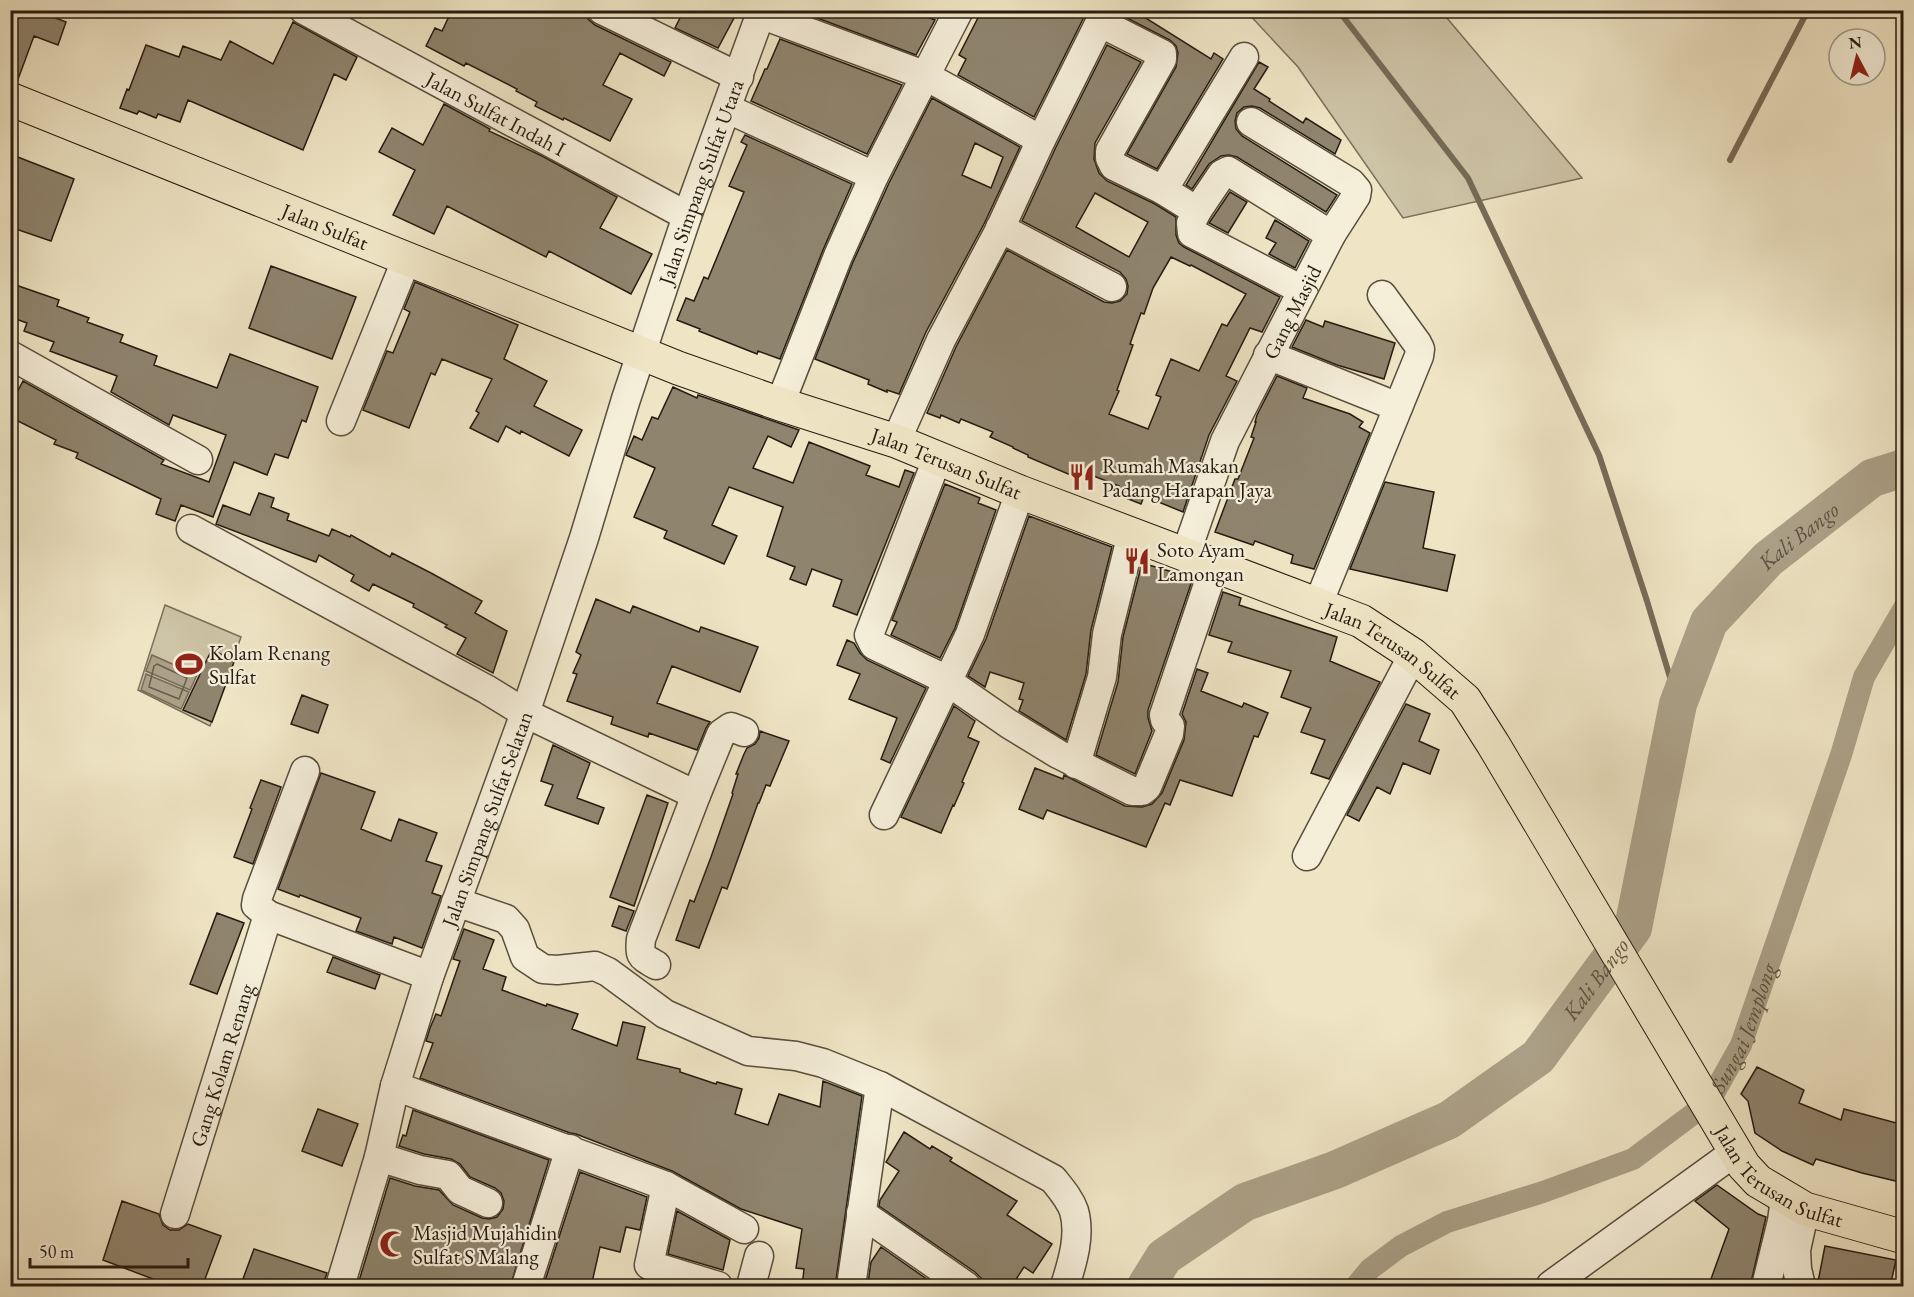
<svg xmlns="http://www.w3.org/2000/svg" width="1914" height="1297" font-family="'EB Garamond',serif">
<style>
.green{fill:#cdc3a6;stroke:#7a6f5b;stroke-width:1.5}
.water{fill:#aba087;stroke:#766b57;stroke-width:1.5}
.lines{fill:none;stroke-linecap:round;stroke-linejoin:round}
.shore{stroke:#685e4c;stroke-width:1.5}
.stream{stroke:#766b57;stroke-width:6}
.canal{stroke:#aba087;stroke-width:22}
.river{stroke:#aba087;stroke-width:38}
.building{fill:#8f846e;stroke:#261b10;stroke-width:1.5;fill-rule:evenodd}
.minor-casing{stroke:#584e3d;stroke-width:31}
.major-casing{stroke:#261b10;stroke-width:35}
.minor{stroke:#f5eed9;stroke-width:28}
.major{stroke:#efe5c5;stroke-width:33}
.labels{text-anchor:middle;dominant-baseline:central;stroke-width:4.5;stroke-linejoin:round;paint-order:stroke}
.street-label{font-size:21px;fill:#261b10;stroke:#f5eed9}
.poi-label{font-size:21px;fill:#261b10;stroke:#f5eed9;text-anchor:start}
.water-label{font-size:22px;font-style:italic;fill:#5b5040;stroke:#f5eed9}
</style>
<rect width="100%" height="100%" fill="#efe5c5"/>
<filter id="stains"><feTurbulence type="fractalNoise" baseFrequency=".00333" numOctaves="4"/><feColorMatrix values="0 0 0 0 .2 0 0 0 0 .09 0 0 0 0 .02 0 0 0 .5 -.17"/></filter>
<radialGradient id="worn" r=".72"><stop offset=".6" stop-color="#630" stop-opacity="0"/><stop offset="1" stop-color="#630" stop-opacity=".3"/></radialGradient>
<path class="green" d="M 1246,11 L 1441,11 L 1582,178 L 1403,218 L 1298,67 Z
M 165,605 L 241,637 L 210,726 L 138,690 Z"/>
<path class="water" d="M 152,655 L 197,675 L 190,690 L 146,671 Z
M 146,674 L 189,692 L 181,709 L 141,690 Z"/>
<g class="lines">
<path class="shore" d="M 157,664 L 187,678 L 179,699 L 149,687 L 154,666 Z"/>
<path class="stream" d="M 1338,10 L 1468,178 L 1599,455 L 1647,601 L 1678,704
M 1730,160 L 1808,10"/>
<path class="canal" id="s1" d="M 1356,1286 L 1370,1269 L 1401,1246 L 1447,1222 L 1543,1192 L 1633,1159 L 1709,1102 L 1741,1045 L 1841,755 L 1864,677 L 1904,608"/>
<path class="river" id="s2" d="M 1146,1286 L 1164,1257 L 1245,1202 L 1335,1170 L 1449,1120 L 1538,1057 L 1633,928 L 1678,704 L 1709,622 L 1768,559 L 1872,478 L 1904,468"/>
</g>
<path class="building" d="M 10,10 L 35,10 L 66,22 L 58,45 L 34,36 L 17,82 L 10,81 Z
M 452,10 L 586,10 L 588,19 L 595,25 L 671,62 L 664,76 L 620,53 L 603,85 L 632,99 L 610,141 L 564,118 L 563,120 L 535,106 L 537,102 L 516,91 L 517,89 L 466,63 L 464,66 L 426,46 L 435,28 L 442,31 Z
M 684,10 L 719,10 L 734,18 L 718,48 L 675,28 Z
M 805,10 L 910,10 L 935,20 L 916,55 L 804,13 Z
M 982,10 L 1087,11 L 1034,117 L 958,75 L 966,59 L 959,55 Z
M 1122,10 L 1133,10 L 1211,59 L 1214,53 L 1223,59 L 1157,169 L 1127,154 L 1176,67 L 1178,53 L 1176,46 L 1170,40 L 1121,15 Z
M 293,22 L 357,57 L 346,80 L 334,74 L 303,150 L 188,100 L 180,122 L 158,114 L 156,118 L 139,111 L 137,114 L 120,108 L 127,89 L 129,90 L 146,45 L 179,57 L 183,46 L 221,60 L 230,41 L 273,64 Z
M 780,39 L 902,85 L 867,154 L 751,101 L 765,69 L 767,69 Z
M 1107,45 L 1141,62 L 1095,143 L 1094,159 L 1099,173 L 1107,181 L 1155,204 L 1176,217 L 1176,235 L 1179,243 L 1184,247 L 1280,297 L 1262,332 L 1250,328 L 1226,376 L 1237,381 L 1209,435 L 1183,512 L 1144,496 L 1141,504 L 1116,494 L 1119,486 L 1076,469 L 1073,476 L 1028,457 L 1028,455 L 1013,448 L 1013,447 L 990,437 L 993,432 L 961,419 L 959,423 L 941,415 L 940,418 L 927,413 L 956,347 L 1007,250 L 1104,302 L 1112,303 L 1120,301 L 1127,294 L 1128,286 L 1126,279 L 1120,272 L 1022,221 L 1056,147 ZM 1095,193 L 1148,222 L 1129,257 L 1076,227 ZM 1171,257 L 1190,266 L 1191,265 L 1246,294 L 1227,326 L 1222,324 L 1199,371 L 1171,359 L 1156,395 L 1161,397 L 1148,429 L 1109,414 L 1119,391 L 1117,390 L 1133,345 L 1130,344 L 1141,313 L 1144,314 L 1153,288 Z
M 1259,62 L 1268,67 L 1254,89 L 1270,99 L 1269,101 L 1303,123 L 1306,118 L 1341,140 L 1335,154 L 1260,108 L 1252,106 L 1244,107 L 1237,113 L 1235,121 L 1236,129 L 1242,136 L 1337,195 L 1326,212 L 1237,157 L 1229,155 L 1221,156 L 1209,164 L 1192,189 L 1186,185 Z
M 932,98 L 1020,147 L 984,224 L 926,332 L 899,394 L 887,390 L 887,392 L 868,384 L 869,380 L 815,359 L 853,262 L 889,183 ZM 975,143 L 1003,157 L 991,188 L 962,175 Z
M 444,104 L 490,129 L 489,131 L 542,156 L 617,197 L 600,228 L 652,254 L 631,294 L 549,251 L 546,257 L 447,206 L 434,234 L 393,215 L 415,170 L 379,152 L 392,128 L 423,145 Z
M 745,135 L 852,184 L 823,250 L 780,359 L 758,351 L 757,354 L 699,331 L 700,329 L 677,320 L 686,298 L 694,301 L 704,277 L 708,279 L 744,192 L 729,186 L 747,145 L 741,142 Z
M 10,154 L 74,179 L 51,241 L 10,227 Z
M 1230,192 L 1247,202 L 1228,233 L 1209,223 Z
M 1275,220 L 1309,241 L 1295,268 L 1269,254 L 1276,243 L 1266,238 Z
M 271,266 L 356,297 L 332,359 L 249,328 Z
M 415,282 L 518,325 L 504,359 L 547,381 L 534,406 L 582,430 L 569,456 L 521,431 L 520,434 L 506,426 L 498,442 L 470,428 L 479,413 L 476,411 L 492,379 L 442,359 L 435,375 L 431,373 L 409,428 L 363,410 L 387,351 L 393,353 L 410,312 L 404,309 Z
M 10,283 L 59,300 L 57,306 L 89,318 L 87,322 L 123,335 L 120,342 L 157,356 L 154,365 L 217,388 L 230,354 L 318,387 L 306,422 L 302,420 L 288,458 L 275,454 L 267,475 L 234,462 L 213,517 L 181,505 L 175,521 L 156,514 L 161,499 L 76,458 L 78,453 L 54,444 L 56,440 L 10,417 L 10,406 L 23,381 L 164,460 L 161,464 L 209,482 L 226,435 L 173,415 L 169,425 L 111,392 L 117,376 L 50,351 L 54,342 L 24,331 L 27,323 L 10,317 Z
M 1306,320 L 1323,327 L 1325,321 L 1395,343 L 1384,379 L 1337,365 L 1292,347 Z
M 1277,376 L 1307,388 L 1303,398 L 1350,414 L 1363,422 L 1359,427 L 1370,433 L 1314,569 L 1291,563 L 1293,555 L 1255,541 L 1253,545 L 1215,532 L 1235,479 L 1238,479 L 1254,438 L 1251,437 L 1256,422 L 1255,422 L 1257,415 Z
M 673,387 L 697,398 L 698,395 L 799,430 L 791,447 L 768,436 L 753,468 L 793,483 L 809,442 L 870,466 L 866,475 L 899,487 L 905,470 L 914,473 L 857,615 L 833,606 L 842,580 L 812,569 L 806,585 L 790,579 L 795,567 L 767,556 L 783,507 L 729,487 L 712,525 L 737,536 L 724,564 L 664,538 L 667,531 L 634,517 L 655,468 L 626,455 L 634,436 L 642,440 L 652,417 L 658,419 Z
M 1385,482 L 1434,492 L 1423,548 L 1455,555 L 1447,591 L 1350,569 Z
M 945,484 L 980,498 L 978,503 L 996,510 L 955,628 L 940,658 L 891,635 L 897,622 L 892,620 Z
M 259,493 L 274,498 L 271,507 L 289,514 L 287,520 L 329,536 L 332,529 L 350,537 L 351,535 L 390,557 L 392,553 L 431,573 L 482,601 L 475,613 L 507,631 L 493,673 L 457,654 L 466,638 L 445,627 L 447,625 L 413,607 L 414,604 L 373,584 L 369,591 L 351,581 L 354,575 L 319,555 L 316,562 L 216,524 L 223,505 L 250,515 Z
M 1029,516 L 1112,547 L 1091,630 L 1086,674 L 1066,740 L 1019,711 L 1023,700 L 1019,699 L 1024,683 L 990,672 L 985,687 L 968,676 L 986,639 Z
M 1142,563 L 1193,578 L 1148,710 L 1148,718 L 1152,731 L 1135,774 L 1096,755 L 1118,682 L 1123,637 Z
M 1223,592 L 1241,598 L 1239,605 L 1337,637 L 1330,661 L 1380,682 L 1329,779 L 1311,773 L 1325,740 L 1301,732 L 1311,708 L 1281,697 L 1291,671 L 1228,652 L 1232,642 L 1209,635 Z
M 596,599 L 630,613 L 633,606 L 699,632 L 701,627 L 758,647 L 740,692 L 672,666 L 657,703 L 710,722 L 706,728 L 697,750 L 649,733 L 648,737 L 611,724 L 613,717 L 567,701 L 577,674 L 573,673 L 581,655 L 576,652 Z
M 847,640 L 854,643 L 860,653 L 867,660 L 926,688 L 890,763 L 881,759 L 897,718 L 849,699 L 860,674 L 837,665 Z
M 212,649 L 234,662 L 212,722 L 183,710 Z
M 1197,669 L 1208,673 L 1201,691 L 1242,707 L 1244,703 L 1268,713 L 1258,737 L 1254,736 L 1232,796 L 1180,780 L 1170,805 L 1165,803 L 1146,847 L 1047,810 L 1043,819 L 1019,809 L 1035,768 L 1063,779 L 1064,775 L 1125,806 L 1142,807 L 1152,804 L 1162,793 L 1184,740 L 1186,722 L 1182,714 Z
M 302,695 L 328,705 L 318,733 L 291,724 Z
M 1406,704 L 1430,714 L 1419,741 L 1439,750 L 1430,774 L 1403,763 L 1390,794 L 1377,787 L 1359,821 L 1347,815 Z
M 954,706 L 975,721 L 968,737 L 979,742 L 962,782 L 964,783 L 954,806 L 953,805 L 941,833 L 901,817 Z
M 760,731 L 789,741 L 770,786 L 766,785 L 759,803 L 758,803 L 727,889 L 722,887 L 699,948 L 676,940 L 690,900 L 694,902 L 711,857 L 733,794 L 732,793 L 738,774 L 736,774 L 744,754 L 747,748 L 755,744 L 759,738 Z
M 553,745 L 590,763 L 577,798 L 604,808 L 598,824 L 545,805 L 553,785 L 541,781 Z
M 321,773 L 375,792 L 361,829 L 391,841 L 399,819 L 437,833 L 426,861 L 442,866 L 432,893 L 441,896 L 422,948 L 394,937 L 392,944 L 356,931 L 361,918 L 300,895 L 299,897 L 278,889 Z
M 261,780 L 281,787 L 253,864 L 234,857 L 252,809 L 250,808 Z
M 647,795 L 668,803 L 634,906 L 610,897 Z
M 619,906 L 634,911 L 626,931 L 612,926 Z
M 217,913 L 244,923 L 217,994 L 190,984 Z
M 464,929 L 494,940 L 483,969 L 506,977 L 502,990 L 546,1006 L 547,1004 L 578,1014 L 572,1029 L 617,1046 L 623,1022 L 645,1027 L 637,1059 L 680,1069 L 680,1072 L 716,1084 L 717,1082 L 742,1089 L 735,1114 L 768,1125 L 779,1094 L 820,1107 L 823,1081 L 862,1096 L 835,1287 L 802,1287 L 804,1269 L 796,1268 L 802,1229 L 741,1209 L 672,1171 L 576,1134 L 570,1133 L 420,1078 L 433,1043 L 426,1041 L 430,1028 L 436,1014 L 441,1016 L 460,961 L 453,959 Z
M 333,957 L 380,975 L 375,989 L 327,972 Z
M 1757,1067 L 1804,1090 L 1799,1103 L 1841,1120 L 1844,1109 L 1904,1125 L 1904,1183 L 1862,1173 L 1816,1159 L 1813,1165 L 1782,1151 L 1755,1133 L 1748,1101 L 1741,1094 Z
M 318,1109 L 358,1124 L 342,1166 L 302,1151 Z
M 413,1110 L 549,1160 L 510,1287 L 378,1287 L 359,1281 L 390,1178 L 415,1186 L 439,1190 L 453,1205 L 482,1218 L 489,1219 L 497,1217 L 503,1209 L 504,1201 L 501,1193 L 495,1188 L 470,1177 L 460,1164 L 451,1159 L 424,1154 L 399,1146 L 403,1135 L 406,1136 Z
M 904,1132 L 930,1149 L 932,1146 L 952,1158 L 950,1161 L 1017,1201 L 1007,1215 L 1052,1244 L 1033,1273 L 1024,1267 L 1011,1287 L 982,1287 L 981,1278 L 975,1272 L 879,1206 L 880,1200 L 899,1171 L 886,1162 Z
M 580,1172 L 647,1197 L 640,1230 L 626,1227 L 620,1252 L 600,1247 L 591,1287 L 543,1287 Z
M 1717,1185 L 1758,1214 L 1766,1217 L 1750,1287 L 1732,1287 L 1711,1279 L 1729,1229 L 1695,1201 Z
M 122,1201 L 159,1214 L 163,1225 L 170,1230 L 179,1230 L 188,1224 L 221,1236 L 202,1287 L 174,1287 L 103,1260 Z
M 677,1211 L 730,1240 L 723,1270 L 668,1254 Z
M 1825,1246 L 1896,1260 L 1890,1287 L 1817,1287 Z
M 881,1247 L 938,1287 L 874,1287 L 868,1283 L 871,1262 Z
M 254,1249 L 327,1273 L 322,1287 L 240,1287 Z"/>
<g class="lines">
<defs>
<g id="minor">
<path id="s3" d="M 304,10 L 687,216"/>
<path d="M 602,10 L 739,77"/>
<path d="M 760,14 L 924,75 L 1041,140"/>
<path d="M 1101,23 L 1162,54 L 1162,59 L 1110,151 L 1110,158 L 1114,166 L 1163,190 L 1197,211 L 1191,223 L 1192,233 L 1302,290"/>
<path d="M 728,109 L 874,176"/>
<path d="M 1163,190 L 1244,57"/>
<path d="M 1197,211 L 1222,174 L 1228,171 L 1331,235"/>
<path d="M 1000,228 L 1112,287"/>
<path d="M 10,355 L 198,460"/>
<path d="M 1268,355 L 1398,407"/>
<path d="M 780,404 L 838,256 L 874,176 L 959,10"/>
<path d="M 341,421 L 407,258"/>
<path d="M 896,441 L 941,340 L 999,231 L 1041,140 L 1106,10"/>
<path d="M 937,459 L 869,635 L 874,645 L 941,677 L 1009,724 L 1058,754 L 1132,791 L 1142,791 L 1147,787 L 1169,734 L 1170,726 L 1165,720 L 1164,715 L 1214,567"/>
<path d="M 191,529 L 486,689 L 525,713 L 696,795 L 641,939 C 639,957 641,956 656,965"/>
<path id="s4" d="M 1185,556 L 1225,441 L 1331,235 L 1356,196 L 1357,190 L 1351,183 L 1251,122"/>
<path d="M 1318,604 L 1419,356 L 1420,349 L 1417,343 L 1382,295"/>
<path d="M 1076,764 L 1102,677 L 1107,634 L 1132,534"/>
<path d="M 696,795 L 721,734 L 731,727 L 744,732"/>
<path d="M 884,815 L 970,634 L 1020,492"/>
<path d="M 1307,856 L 1413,655"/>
<path d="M 456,902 L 506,919 L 515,929 L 525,957 L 543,969 L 557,970 L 595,966 L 608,972 L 665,1014 L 748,1051 L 796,1056 L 823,1063 L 880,1086 L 851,1286"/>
<path d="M 268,915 L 419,972 L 429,977"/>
<path d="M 395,1086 L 666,1186 L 744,1229"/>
<path d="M 880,1086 L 1053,1179 C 1061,1189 1070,1199 1074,1211 C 1081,1236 1072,1263 1065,1286"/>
<path d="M 379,1157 L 420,1170 L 448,1175 L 460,1190 L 488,1203"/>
<path d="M 666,1186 L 649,1265 L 718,1286"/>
<path d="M 861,1213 L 966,1286"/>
<path id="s5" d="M 175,1214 L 268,915 L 256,905 L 257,899 L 305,771"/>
<path d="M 1551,1285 L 1735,1152"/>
<path id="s6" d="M 340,1286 L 379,1157 L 395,1086 L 429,977 L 525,713 L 584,538 L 626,399 L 687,216 L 762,10"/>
<path d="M 526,1286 L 570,1149"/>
<path d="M 751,1286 L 759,1256"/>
<path d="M 1766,1286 L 1782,1221 L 1785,1198"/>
<path d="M 1801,1286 L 1797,1269 L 1796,1250 L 1805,1209"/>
</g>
<g id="major">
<path id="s7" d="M 10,99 L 678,368 L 780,404 L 896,441 L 1020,492 L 1361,621 L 1413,655 L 1465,700 L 1493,744 L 1744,1166 L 1758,1181 L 1805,1209 L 1904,1237"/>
</g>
</defs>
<use href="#minor" class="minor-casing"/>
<use href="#major" class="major-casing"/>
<use href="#minor" class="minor"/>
<use href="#major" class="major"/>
</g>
<defs>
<symbol id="restaurant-bare" viewBox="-9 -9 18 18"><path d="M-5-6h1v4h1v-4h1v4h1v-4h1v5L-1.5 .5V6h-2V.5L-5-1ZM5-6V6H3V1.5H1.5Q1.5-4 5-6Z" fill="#8f2418" stroke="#f5eed9" stroke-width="2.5" paint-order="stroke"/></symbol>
<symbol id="stadium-bare" viewBox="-9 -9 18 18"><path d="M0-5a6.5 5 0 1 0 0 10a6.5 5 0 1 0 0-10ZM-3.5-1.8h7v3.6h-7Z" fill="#8f2418" stroke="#f5eed9" stroke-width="2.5" paint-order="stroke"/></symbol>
<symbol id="mosque-bare" viewBox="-9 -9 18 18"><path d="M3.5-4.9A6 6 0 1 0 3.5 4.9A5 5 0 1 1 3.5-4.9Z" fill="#8f2418" stroke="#f5eed9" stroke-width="2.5" paint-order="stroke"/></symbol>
</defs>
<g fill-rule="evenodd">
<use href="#restaurant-bare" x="1063" y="458" width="38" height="38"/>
<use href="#restaurant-bare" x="1118" y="542" width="38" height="38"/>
<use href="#stadium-bare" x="170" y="645" width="38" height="38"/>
<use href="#mosque-bare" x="374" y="1225" width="38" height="38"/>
</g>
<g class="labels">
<g class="street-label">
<text stroke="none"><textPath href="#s3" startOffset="218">Jalan Sulfat Indah I</textPath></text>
<text stroke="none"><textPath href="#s6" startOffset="1162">Jalan Simpang Sulfat Utara</textPath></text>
<text stroke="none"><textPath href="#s7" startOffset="340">Jalan Sulfat</textPath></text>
<text stroke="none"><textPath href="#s4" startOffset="267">Gang Masjid</textPath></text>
<text stroke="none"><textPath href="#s7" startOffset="1005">Jalan Terusan Sulfat</textPath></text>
<text stroke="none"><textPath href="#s7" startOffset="1491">Jalan Terusan Sulfat</textPath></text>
<text stroke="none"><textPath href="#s6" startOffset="490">Jalan Simpang Sulfat Selatan</textPath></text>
<text stroke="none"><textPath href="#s5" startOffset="156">Gang Kolam Renang</textPath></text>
<text stroke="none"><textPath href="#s7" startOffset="2157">Jalan Terusan Sulfat</textPath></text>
</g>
<g class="poi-label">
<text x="1102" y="465">Rumah Masakan<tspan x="1102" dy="24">Padang Harapan Jaya</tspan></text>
<text x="1157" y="549">Soto Ayam<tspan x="1157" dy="24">Lamongan</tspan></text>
<text x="209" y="652">Kolam Renang<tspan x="209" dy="24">Sulfat</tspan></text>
<text x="413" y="1232">Masjid Mujahidin<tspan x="413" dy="24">Sulfat S Malang</tspan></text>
</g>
<g class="water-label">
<text stroke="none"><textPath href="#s2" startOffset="1062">Kali Bango</textPath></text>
<text stroke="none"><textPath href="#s2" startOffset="558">Kali Bango</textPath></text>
<text stroke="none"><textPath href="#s1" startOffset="486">Sungai Jemplong</textPath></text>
</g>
</g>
<rect width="1914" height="1297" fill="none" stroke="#efe5c5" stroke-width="36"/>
<rect x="12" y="12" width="1890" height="1273" fill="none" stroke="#261b10" stroke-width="3"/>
<rect x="18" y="18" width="1878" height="1261" fill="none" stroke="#261b10" stroke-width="1.5"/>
<g transform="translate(1857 57) rotate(353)"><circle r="28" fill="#f5eed9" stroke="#a29a89" stroke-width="1.5"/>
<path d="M0-4.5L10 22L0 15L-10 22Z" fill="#8f2418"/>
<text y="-9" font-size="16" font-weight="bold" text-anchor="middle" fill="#261b10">N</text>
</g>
<path d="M30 1258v9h158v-9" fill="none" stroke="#261b10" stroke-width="3"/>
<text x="39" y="1258" font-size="18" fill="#261b10" stroke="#f5eed9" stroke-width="4.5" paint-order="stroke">50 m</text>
<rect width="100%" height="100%" filter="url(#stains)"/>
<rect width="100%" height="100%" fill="url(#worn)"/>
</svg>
